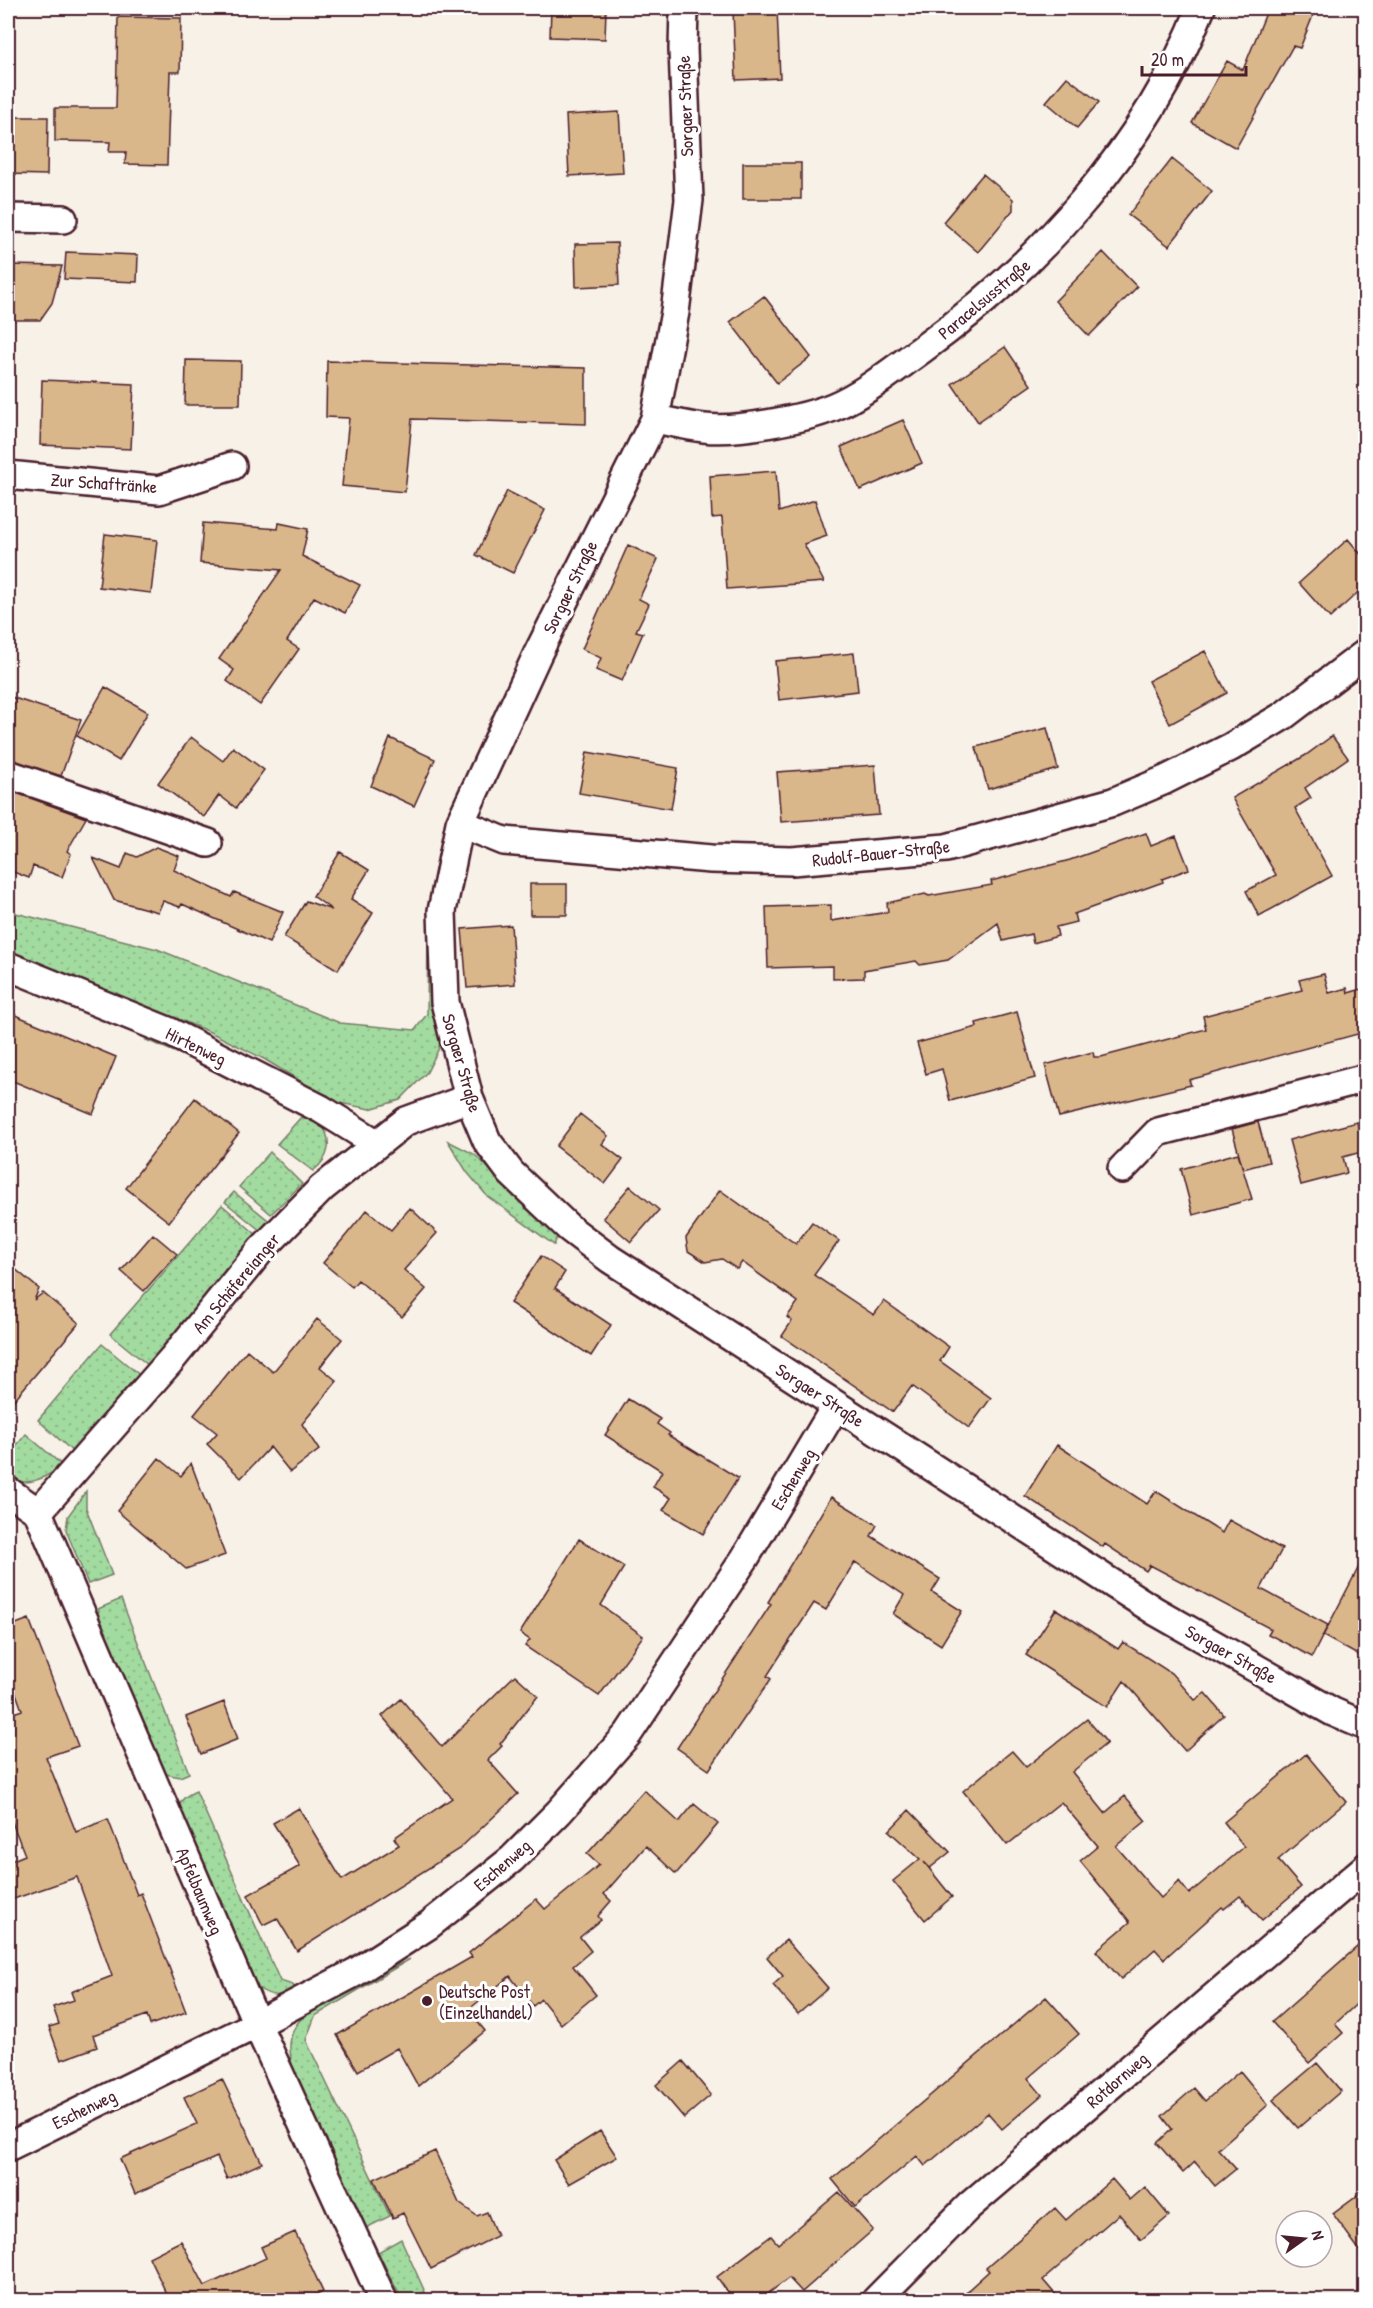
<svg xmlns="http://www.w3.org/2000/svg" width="1373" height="2308" font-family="'Patrick Hand',sans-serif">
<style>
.grass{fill:url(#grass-dots);stroke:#767d66;stroke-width:1.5}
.building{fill:#d9b78b;stroke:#4a1f2b;stroke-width:1.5}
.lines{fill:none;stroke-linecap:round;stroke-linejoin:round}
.street-casing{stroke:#4a1f2b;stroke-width:32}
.street{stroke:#fff;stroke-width:27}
.poi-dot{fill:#4a1f2b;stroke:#fff;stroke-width:2}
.labels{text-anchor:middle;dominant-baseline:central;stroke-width:6;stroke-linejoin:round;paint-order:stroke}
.street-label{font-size:18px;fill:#4a1f2b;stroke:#fff}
.poi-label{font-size:18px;fill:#4a1f2b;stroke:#fff;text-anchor:start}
</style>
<defs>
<pattern id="grass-dots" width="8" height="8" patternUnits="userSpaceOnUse" patternTransform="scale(1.5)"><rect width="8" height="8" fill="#a2dba0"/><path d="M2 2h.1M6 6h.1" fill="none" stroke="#8dbc8a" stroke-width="1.8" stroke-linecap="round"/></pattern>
</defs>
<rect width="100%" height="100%" fill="#f7f1e8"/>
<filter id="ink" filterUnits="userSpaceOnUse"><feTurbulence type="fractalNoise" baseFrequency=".0167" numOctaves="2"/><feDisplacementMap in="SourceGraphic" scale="12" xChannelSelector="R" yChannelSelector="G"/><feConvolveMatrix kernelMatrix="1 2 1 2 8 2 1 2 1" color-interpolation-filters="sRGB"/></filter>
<g filter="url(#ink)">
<path class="grass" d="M 8,911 L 157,949 L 340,1023 L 415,1030 L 427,1014 L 428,929 L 431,935 L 441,1030 L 439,1048 L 427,1072 L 400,1100 L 370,1109 L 335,1102 L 264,1059 L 210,1032 L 8,950 Z
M 151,1038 L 199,1058 L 321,1123 C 333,1141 330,1158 313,1171 L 277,1144 L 302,1116 L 201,1063 L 146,1040 Z
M 448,1141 L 474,1154 L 558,1235 L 554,1245 L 487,1196 L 467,1172 Z
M 270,1152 L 302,1184 L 271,1214 L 239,1187 Z
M 234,1192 L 268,1220 L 261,1231 L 225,1202 Z
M 222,1205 L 257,1235 L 215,1282 L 179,1332 L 148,1365 L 110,1334 Z
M 102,1344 L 142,1377 L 74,1453 L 38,1420 Z
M 26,1434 L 63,1466 C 46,1477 27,1489 8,1477 L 8,1456 Z
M 86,1491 L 86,1508 L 112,1575 L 88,1584 L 66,1530 L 68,1516 Z
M 121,1599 L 189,1773 L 180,1777 L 161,1773 L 99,1624 L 98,1609 Z
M 196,1791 L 280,1981 L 293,1985 L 296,1992 C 276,1999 267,1995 250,1983 L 178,1819 C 179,1802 180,1798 196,1791 Z
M 410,1959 L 315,2016 L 306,2040 L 390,2216 L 366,2228 L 292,2068 C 290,2052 287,2038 297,2024 C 310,2003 385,1972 410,1959 Z
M 401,2239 L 425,2292 L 402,2300 L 378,2252 Z"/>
<path class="building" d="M 551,8 L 606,8 L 605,39 L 550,37 Z
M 1268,8 L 1316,8 L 1300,48 L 1293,46 L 1236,148 L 1192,123 L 1227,61 L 1243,70 Z
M 777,9 L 780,78 L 736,80 L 733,11 Z
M 118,17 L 181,18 L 180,72 L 170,72 L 167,165 L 125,164 L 126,152 L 109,152 L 110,142 L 55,141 L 55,108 L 116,108 Z
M 1067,77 L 1099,102 L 1077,128 L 1046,102 Z
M 619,112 L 623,173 L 569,176 L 566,115 Z
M 8,117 L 48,117 L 47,175 L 8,174 Z
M 1172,159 L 1212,191 L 1169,246 L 1128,215 Z
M 743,163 L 801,163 L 801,199 L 743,199 Z
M 983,174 L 1013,199 L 1013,210 L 978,252 L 943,222 Z
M 617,243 L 619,285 L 576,287 L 575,244 Z
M 66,252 L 138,255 L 137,282 L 64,279 Z
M 1103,252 L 1137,287 L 1089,336 L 1055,301 Z
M 8,265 L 62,266 L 52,303 L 40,320 L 8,320 Z
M 764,296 L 811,357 L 777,383 L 730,322 Z
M 1005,347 L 1031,385 L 978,422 L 952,384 Z
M 186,360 L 241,361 L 240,405 L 185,405 Z
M 327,361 L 586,368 L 586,424 L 412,419 L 405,492 L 342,486 L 349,418 L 326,417 Z
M 42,380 L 134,384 L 131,449 L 40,445 Z
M 903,420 L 922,463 L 860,490 L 841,447 Z
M 776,471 L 779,512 L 815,500 L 827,536 L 804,544 L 824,582 L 727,589 L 722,517 L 712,518 L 710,476 Z
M 507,491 L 545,510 L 513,573 L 476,555 Z
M 203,523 L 278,529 L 279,523 L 308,529 L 302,556 L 360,585 L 345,613 L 314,597 L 287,641 L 299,649 L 260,705 L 227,681 L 234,670 L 219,659 L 281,570 L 200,563 Z
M 105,534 L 157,540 L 151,593 L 99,587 Z
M 1348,539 L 1365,559 L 1365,586 L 1330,618 L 1299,583 Z
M 628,545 L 658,559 L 639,599 L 649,604 L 636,631 L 643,633 L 622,681 L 596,670 L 601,658 L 582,649 Z
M 1205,651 L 1227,693 L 1170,724 L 1148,681 Z
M 854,653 L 858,691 L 779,700 L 775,661 Z
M 105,687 L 148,712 L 119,761 L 77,736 Z
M 8,696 L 81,720 L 61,776 L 8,759 Z
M 1047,728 L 1058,769 L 988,789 L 976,747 Z
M 1332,736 L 1348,758 L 1305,788 L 1311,798 L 1295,808 L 1332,876 L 1259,916 L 1246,891 L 1276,875 L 1232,798 L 1306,755 Z
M 191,737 L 223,761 L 233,747 L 264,770 L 236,808 L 219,795 L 204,817 L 158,783 Z
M 390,738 L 435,759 L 414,806 L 371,786 Z
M 587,752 L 678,768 L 671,809 L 579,793 Z
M 875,765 L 879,815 L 781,822 L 777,772 Z
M 8,790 L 86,818 L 67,851 L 71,854 L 62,877 L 33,866 L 29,878 L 8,870 Z
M 1146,833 L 1151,846 L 1176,836 L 1189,869 L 1162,879 L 1163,882 L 1074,914 L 1076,922 L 1056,927 L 1058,936 L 1033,943 L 1031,934 L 1003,941 L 998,923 L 948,960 L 920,965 L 916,961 L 864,970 L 864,978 L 833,979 L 833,966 L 768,968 L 766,907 L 831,905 L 831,921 L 888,912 L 887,903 L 925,894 L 929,896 L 992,885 L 991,881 L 1070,860 Z
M 156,847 L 179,856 L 174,870 L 231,897 L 234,892 L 283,912 L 269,943 L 182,904 L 180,907 L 163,901 L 158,912 L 114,900 L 93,858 L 121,869 L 127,853 L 137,857 Z
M 340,852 L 369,870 L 351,899 L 373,913 L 338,970 L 284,937 L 306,901 L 332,910 L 313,896 Z
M 530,884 L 567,884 L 567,915 L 530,915 Z
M 511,925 L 515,984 L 467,988 L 462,929 Z
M 1324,974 L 1329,993 L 1347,988 L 1348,993 L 1365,988 L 1365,1032 L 1189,1080 L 1191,1085 L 1059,1117 L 1045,1065 L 1093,1052 L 1094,1057 L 1101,1057 L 1206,1029 L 1203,1016 L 1302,990 L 1299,980 Z
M 8,1012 L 116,1057 L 93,1114 L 8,1079 Z
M 1017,1012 L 1035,1078 L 950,1101 L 942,1069 L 926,1074 L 917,1043 L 977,1027 L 976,1023 Z
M 195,1098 L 239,1133 L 169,1222 L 126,1188 Z
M 580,1114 L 608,1136 L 602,1144 L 623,1160 L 605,1184 L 556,1146 Z
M 1258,1122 L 1269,1162 L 1243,1169 L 1232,1129 Z
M 1357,1122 L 1365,1151 L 1343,1157 L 1347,1173 L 1301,1185 L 1289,1140 Z
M 1238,1153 L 1252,1199 L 1193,1215 L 1181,1169 Z
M 630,1186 L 659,1210 L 631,1242 L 603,1218 Z
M 720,1190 L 796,1244 L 812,1222 L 839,1241 L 814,1275 L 874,1315 L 884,1301 L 949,1347 L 940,1361 L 991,1398 L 969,1428 L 912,1386 L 893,1412 L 782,1336 L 792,1321 L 787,1317 L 798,1302 L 742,1262 L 737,1269 L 722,1259 L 705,1262 L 688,1251 L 686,1238 Z
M 410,1208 L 437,1233 L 404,1270 L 426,1289 L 402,1317 L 358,1280 L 352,1287 L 323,1263 L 367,1210 L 391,1230 Z
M 153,1234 L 177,1254 L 144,1291 L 121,1271 Z
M 541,1256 L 565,1272 L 555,1288 L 611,1325 L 591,1356 L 510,1303 Z
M 8,1263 L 39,1289 L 34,1300 L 43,1293 L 79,1323 L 8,1407 Z
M 317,1319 L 342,1339 L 320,1367 L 337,1381 L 302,1424 L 319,1450 L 290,1472 L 270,1447 L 241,1478 L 207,1444 L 217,1433 L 194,1415 L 247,1350 L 273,1372 Z
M 628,1399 L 660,1419 L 657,1424 L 670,1433 L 668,1435 L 738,1478 L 703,1534 L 663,1510 L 671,1498 L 653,1487 L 662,1471 L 605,1435 Z
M 1057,1445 L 1147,1504 L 1156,1491 L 1222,1533 L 1229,1520 L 1282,1549 L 1261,1589 L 1328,1625 L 1312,1657 L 1268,1634 L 1271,1629 L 1150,1565 L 1146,1571 L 1105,1544 L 1103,1547 L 1025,1496 Z
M 159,1458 L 181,1476 L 191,1463 L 225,1555 L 186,1569 L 117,1511 Z
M 831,1497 L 877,1525 L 871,1536 L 940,1579 L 932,1592 L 962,1611 L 941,1645 L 893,1614 L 904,1595 L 855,1562 L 826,1610 L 814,1603 L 767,1676 L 771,1679 L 709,1770 L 677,1748 L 771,1604 L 768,1602 Z
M 579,1539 L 624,1567 L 601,1605 L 643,1636 L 599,1696 L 525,1646 L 530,1640 L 520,1633 Z
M 1365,1555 L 1365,1659 L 1323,1636 Z
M 1056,1609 L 1118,1649 L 1123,1642 L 1171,1673 L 1195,1700 L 1205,1693 L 1224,1715 L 1185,1751 L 1124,1681 L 1107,1707 L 1026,1655 Z
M 29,1619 L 78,1746 L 46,1757 L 76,1832 L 108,1819 L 137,1895 L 141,1893 L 186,2012 L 150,2025 L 147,2015 L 93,2035 L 97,2047 L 61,2060 L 49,2027 L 59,2024 L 53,2007 L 74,2000 L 71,1992 L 112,1976 L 77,1877 L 8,1901 L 8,1862 L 25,1855 L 8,1812 L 8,1715 L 22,1710 L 8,1671 L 8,1627 Z
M 515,1675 L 538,1696 L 500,1744 L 502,1746 L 488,1760 L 518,1794 L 459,1849 L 297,1951 L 277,1918 L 263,1925 L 248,1895 L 300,1866 L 273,1823 L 299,1808 L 342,1880 L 399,1845 L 394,1838 L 452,1798 L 382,1716 L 401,1699 L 442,1747 Z
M 224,1702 L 238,1739 L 201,1754 L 186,1717 Z
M 1087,1719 L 1107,1743 L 1072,1772 L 1105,1813 L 1125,1796 L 1146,1821 L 1116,1846 L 1161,1898 L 1179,1881 L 1189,1894 L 1244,1847 L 1224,1822 L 1306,1754 L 1346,1802 L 1278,1860 L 1301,1887 L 1262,1920 L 1240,1896 L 1224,1909 L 1222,1907 L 1164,1959 L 1155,1949 L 1121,1979 L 1096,1951 L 1130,1922 L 1080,1861 L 1098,1846 L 1061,1802 L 1007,1845 L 963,1791 L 1012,1751 L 1026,1767 Z
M 644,1790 L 679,1822 L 694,1804 L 718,1824 L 676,1874 L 646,1846 L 604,1894 L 611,1901 L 598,1916 L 601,1920 L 580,1937 L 591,1951 L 573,1966 L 596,1995 L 561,2024 L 541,1999 L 533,2006 L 510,1976 L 468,2010 L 485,2031 L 418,2086 L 397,2048 L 358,2071 L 337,2035 L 472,1957 L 469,1953 L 536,1899 L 545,1909 L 599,1865 L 587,1854 Z
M 909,1810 L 950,1852 L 930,1868 L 924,1862 L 952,1897 L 925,1920 L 893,1881 L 920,1859 L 889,1831 Z
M 786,1940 L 828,1988 L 798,2014 L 773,1985 L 783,1976 L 767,1957 Z
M 1365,1940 L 1365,1996 L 1335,2024 L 1343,2033 L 1309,2063 L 1272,2022 Z
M 1046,1997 L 1079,2034 L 1028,2078 L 1042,2095 L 1002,2129 L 988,2113 L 925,2166 L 917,2156 L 855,2207 L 832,2179 Z
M 683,2061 L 711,2095 L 684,2118 L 656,2085 Z
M 1317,2063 L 1341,2091 L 1298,2128 L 1273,2100 Z
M 1240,2071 L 1268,2105 L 1218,2149 L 1236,2169 L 1215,2186 L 1195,2162 L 1183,2173 L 1157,2143 L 1172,2129 L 1162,2116 L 1194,2088 L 1205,2101 Z
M 222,2079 L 262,2163 L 227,2179 L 217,2157 L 135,2194 L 120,2159 L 197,2124 L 184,2097 Z
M 600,2131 L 617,2157 L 569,2184 L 554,2160 Z
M 435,2151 L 459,2203 L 477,2216 L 487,2212 L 497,2236 L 431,2269 L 403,2213 L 393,2218 L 374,2179 Z
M 1112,2179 L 1130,2200 L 1145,2187 L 1169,2216 L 1141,2240 L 1119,2214 L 1043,2280 L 1061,2301 L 956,2301 L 989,2271 L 986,2268 L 1055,2208 L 1066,2220 Z
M 1365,2190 L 1365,2258 L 1333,2214 Z
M 839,2192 L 873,2230 L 802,2292 L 789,2278 L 758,2301 L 734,2301 L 717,2277 L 771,2236 L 778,2244 Z
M 295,2232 L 323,2292 L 305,2301 L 170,2301 L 149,2257 L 181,2241 L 205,2286 L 266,2258 L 261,2247 Z"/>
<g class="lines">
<defs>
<path id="street" d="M 684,8 L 683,49 L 689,200 L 675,312 L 655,419 L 538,653 L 460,823 L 442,911 L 445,1002 L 469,1098 L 487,1141 L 511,1173 L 569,1228 L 610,1259 L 1155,1611 L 1333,1712 L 1366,1726
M 8,218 L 63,219
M 655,419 C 671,422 687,426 704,428 C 735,432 804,419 833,407 C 864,394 893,370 921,350 C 1041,263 1146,147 1201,8
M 8,475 L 159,490 L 232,466
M 8,774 L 208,843
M 460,823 L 504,841 L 711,859 L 792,861 L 946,848 L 1113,802 L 1165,780 L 1231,747 L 1283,716 L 1366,653
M 8,966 L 168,1031 L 321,1109 L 376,1143
M 1122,1169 L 1158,1132 L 1366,1078
M 8,1491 L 38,1512 L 257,2024 L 383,2300
M 38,1512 L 172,1359 L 261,1250 L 322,1188 L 406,1121 L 469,1098
M 8,2147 L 257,2024 L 356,1972 L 429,1925 L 512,1859 L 559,1812 L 628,1734 L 745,1558 L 836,1406
M 876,2300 L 969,2206 L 1366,1867"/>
</defs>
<use href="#street" class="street-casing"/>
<use href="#street" class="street"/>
</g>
</g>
<circle class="poi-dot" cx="427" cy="2001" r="6"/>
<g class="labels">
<g class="street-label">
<text transform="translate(685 106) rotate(-92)">Sorgaer Straße</text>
<text transform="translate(984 299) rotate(-40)">Paracelsusstraße</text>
<text transform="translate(104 483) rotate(4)">Zur Schaftränke</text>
<text transform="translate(570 587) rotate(-64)">Sorgaer Straße</text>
<text transform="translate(881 853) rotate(-6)">Rudolf-Bauer-Straße</text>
<text transform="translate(196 1046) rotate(26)">Hirtenweg</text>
<text transform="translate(462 1063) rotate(74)">Sorgaer Straße</text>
<text transform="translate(236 1283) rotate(-50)">Am Schäfereianger</text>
<text transform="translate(820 1395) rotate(33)">Sorgaer Straße</text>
<text transform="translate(793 1479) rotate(-59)">Eschenweg</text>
<text transform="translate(1231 1654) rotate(29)">Sorgaer Straße</text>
<text transform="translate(502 1865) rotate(-41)">Eschenweg</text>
<text transform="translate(200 1891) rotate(67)">Apfelbaumweg</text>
<text transform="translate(1117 2080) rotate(-41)">Rotdornweg</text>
<text transform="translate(84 2109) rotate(-26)">Eschenweg</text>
</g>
<g class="poi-label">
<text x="439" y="1991">Deutsche Post<tspan x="439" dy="21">(Einzelhandel)</tspan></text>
</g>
</g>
<rect width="1373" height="2308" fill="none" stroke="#fff" stroke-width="30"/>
<rect x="15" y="15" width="1343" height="2278" fill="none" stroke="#4a1f2b" stroke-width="2" filter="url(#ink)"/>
<g transform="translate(1304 2239) rotate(75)"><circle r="28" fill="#ffffff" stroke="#b7a5aa" stroke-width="1.5"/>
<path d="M0-4.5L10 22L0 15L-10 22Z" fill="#4a1f2b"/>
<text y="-9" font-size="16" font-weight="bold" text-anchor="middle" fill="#4a1f2b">N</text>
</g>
<path d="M1142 66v9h104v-9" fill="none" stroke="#4a1f2b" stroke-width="3"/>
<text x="1151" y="66" font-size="18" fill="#4a1f2b" stroke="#ffffff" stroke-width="4.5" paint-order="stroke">20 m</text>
</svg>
